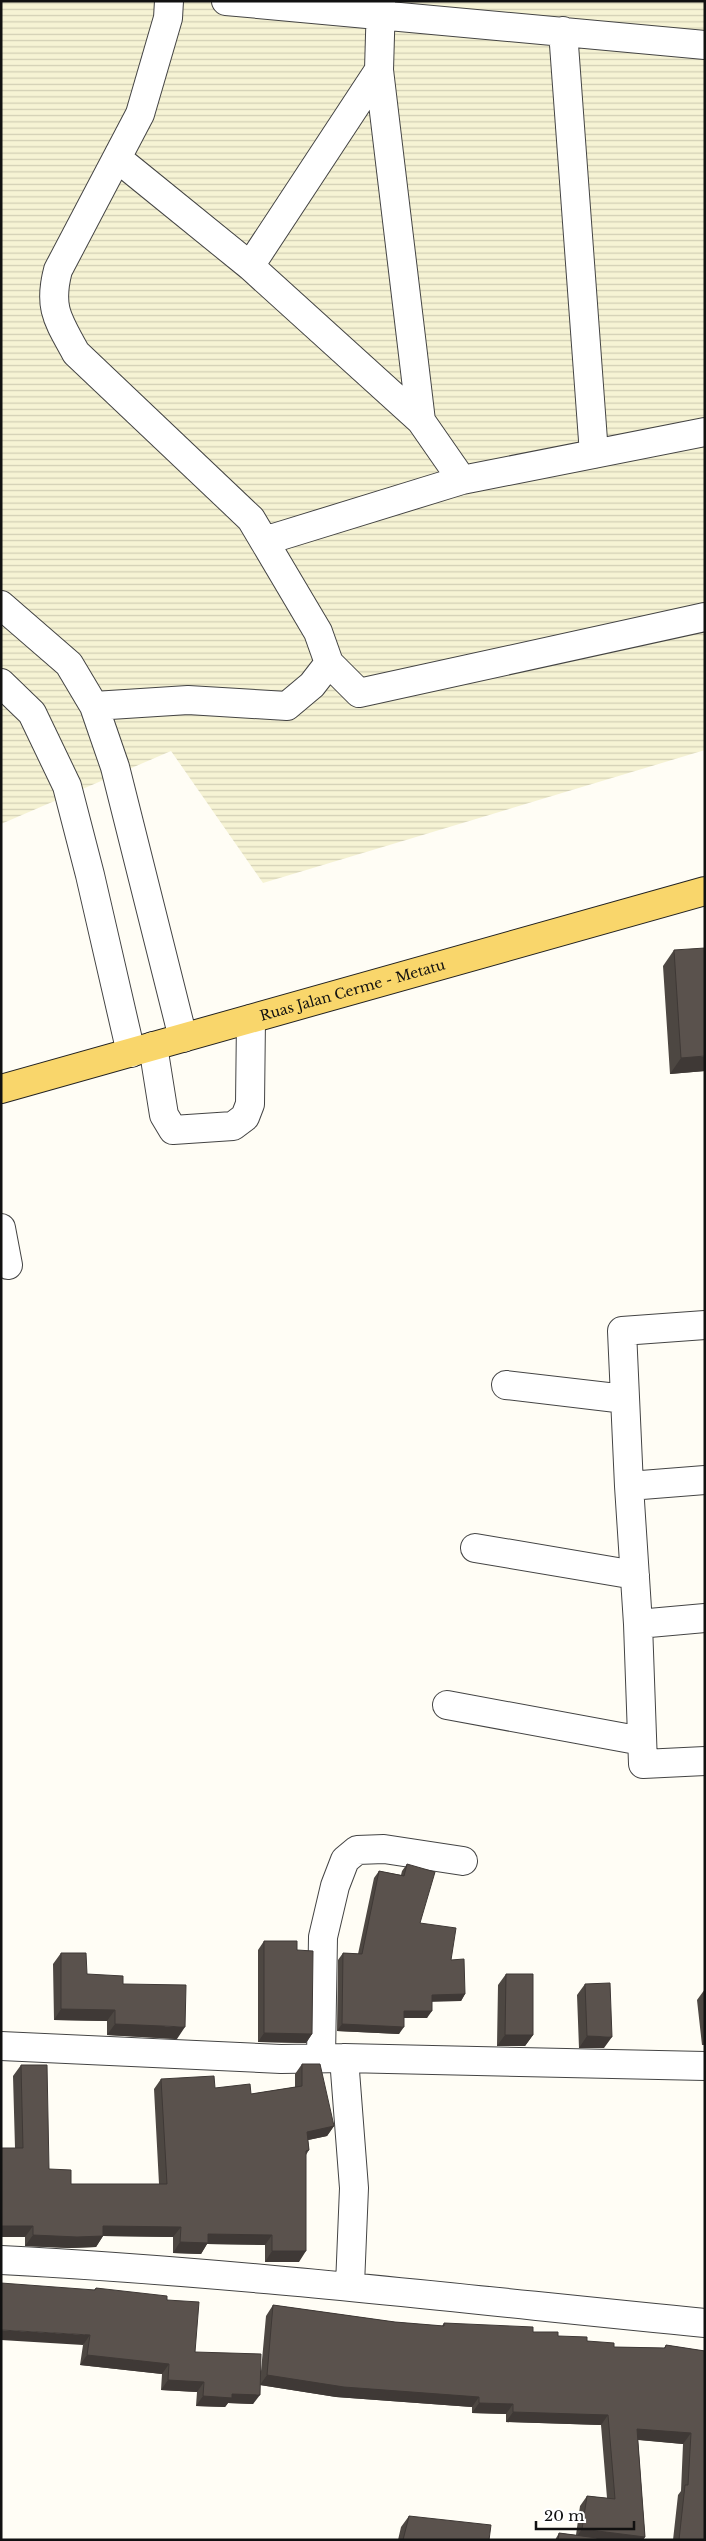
<svg xmlns="http://www.w3.org/2000/svg" width="706" height="2541" font-family="'Libre Baskerville',serif">
<style>
.farmland{fill:url(#farmland-rules)}
.lines{fill:none;stroke-linecap:round;stroke-linejoin:round}
.minor-casing{stroke:#444;stroke-width:30}
.major-casing{stroke:#222;stroke-width:30}
.minor{stroke:#fff;stroke-width:28}
.major{stroke:#f9d66b;stroke-width:28}
.wall{fill:#4d4742}
.shaded-wall{fill:#3f3936}
.building{fill:#5a524d;stroke:#3f3936}
.labels{text-anchor:middle;dominant-baseline:central;stroke-width:5;stroke-linejoin:round;paint-order:stroke}
.street-label{font-size:14px;fill:#111;stroke:#fff}
</style>
<defs>
<pattern id="farmland-rules" width="6" height="5" patternUnits="userSpaceOnUse" patternTransform="scale(1.25)"><rect width="6" height="5" fill="#f6f3d4"/><path d="M0 2.5h6" fill="none" stroke="#d2cfb5"/></pattern>
</defs>
<rect width="100%" height="100%" fill="#fffdf5"/>
<path class="farmland" d="M 1,1 L 705,1 L 705,750 L 263,883 L 171,751 L 1,824 Z"/>
<g class="lines">
<defs>
<path id="minor" d="M 226,1 L 705,45
M 563,31 L 594,454
M 117,158 L 250,266 L 421,421
M 250,266 L 379,70
M 462,480 L 705,432
M 264,541 L 462,480 L 421,421 L 379,70 L 381,1
M 1,605 L 69,664 L 94,706 L 115,767 L 183,1038
M 329,663 L 359,693 L 705,617
M 1,683 L 32,713 L 67,786 L 90,875 L 131,1053
M 94,706 L 188,700 L 287,706 L 312,685 L 329,663 L 318,632 L 251,519 L 76,353 C 58,320 48,308 58,270 L 140,114 L 168,18 L 169,1
M 153,1046 L 164,1115 L 173,1130 L 233,1126 L 245,1117 L 250,1104 L 251,1019
M 1,1228 L 8,1265
M 506,1385 L 625,1399
M 705,1480 L 629,1486 L 638,1624 L 705,1618
M 629,1486 L 622,1331 L 705,1325
M 475,1548 L 635,1575
M 638,1624 L 643,1764 L 705,1761
M 447,1705 L 642,1741
M 1,2046 L 281,2059 L 344,2058 L 705,2066
M 321,2058 L 323,1937 L 335,1886 L 345,1860 L 357,1850 L 384,1849 L 463,1861
M 344,2058 L 354,2188 L 350,2285
M 1,2260 C 237,2272 470,2300 705,2323"/>
<g id="major">
<path id="s1" d="M 1,1089 L 705,891"/>
</g>
</defs>
<use href="#minor" class="minor-casing"/>
<use href="#major" class="major-casing"/>
<use href="#minor" class="minor"/>
<use href="#major" class="major"/>
</g>
<path class="wall" d="M 674,950 L 705,1071 L 670,1074 L 663,966 Z
M 407,1864 L 420,1923 L 451,1960 L 465,1994 L 461,2001 L 432,2001 L 427,2018 L 404,2018 L 399,2034 L 337,2031 L 338,1960 L 343,1953 L 358,1954 L 374,1878 L 379,1871 L 401,1875 L 402,1871 Z
M 264,1941 L 297,1950 L 312,2034 L 306,2043 L 258,2042 L 258,1950 Z
M 61,1953 L 87,1974 L 123,1984 L 177,2039 L 107,2035 L 107,2021 L 54,2020 L 53,1964 Z
M 506,1974 L 533,2035 L 525,2046 L 497,2046 L 498,1985 Z
M 585,1984 L 604,2048 L 579,2048 L 577,1995 Z
M 705,1989 L 705,2045 L 702,2045 L 697,2000 Z
M 302,2064 L 334,2126 L 327,2136 L 308,2140 L 309,2150 L 306,2155 L 299,2262 L 265,2262 L 265,2245 L 207,2244 L 201,2254 L 173,2253 L 173,2237 L 103,2236 L 96,2247 L 70,2248 L 25,2246 L 25,2237 L 15,2148 L 13,2076 L 21,2065 L 49,2169 L 71,2184 L 159,2184 L 154,2089 L 161,2079 L 251,2094 L 295,2087 L 295,2074 Z
M 96,2288 L 167,2300 L 195,2352 L 261,2371 L 266,2316 L 273,2305 L 395,2322 L 442,2326 L 444,2323 L 533,2332 L 587,2341 L 614,2347 L 664,2348 L 666,2345 L 705,2351 L 705,2540 L 673,2540 L 678,2495 L 681,2491 L 683,2444 L 638,2440 L 645,2537 L 643,2540 L 555,2540 L 559,2533 L 576,2535 L 580,2506 L 587,2496 L 607,2498 L 601,2425 L 506,2422 L 506,2414 L 472,2413 L 472,2407 L 336,2397 L 260,2385 L 253,2404 L 228,2403 L 225,2407 L 196,2406 L 197,2392 L 161,2390 L 162,2374 L 80,2365 L 83,2345 L 94,2290 Z
M 409,2516 L 489,2540 L 398,2540 L 401,2527 Z"/>
<path class="shaded-wall" d="M 705,1056 L 705,1071 L 670,1074 L 681,1058 Z
M 465,1994 L 461,2001 L 427,2002 L 432,1995 Z
M 61,2009 L 115,2010 L 107,2021 L 54,2020 Z
M 404,2011 L 432,2011 L 427,2018 L 399,2018 Z
M 115,2024 L 185,2027 L 177,2039 L 107,2035 Z
M 342,2024 L 404,2027 L 399,2034 L 337,2031 Z
M 264,2033 L 312,2034 L 306,2043 L 258,2042 Z
M 505,2035 L 533,2035 L 525,2046 L 497,2046 Z
M 587,2036 L 612,2037 L 604,2048 L 579,2048 Z
M 334,2126 L 327,2136 L 299,2142 L 307,2132 Z
M 1,2226 L 33,2226 L 25,2237 L 1,2237 Z
M 103,2226 L 181,2227 L 173,2237 L 103,2236 L 96,2247 L 70,2248 L 25,2246 L 33,2235 Z
M 208,2234 L 272,2235 L 265,2245 L 207,2244 L 201,2254 L 173,2253 L 180,2242 Z
M 272,2251 L 306,2251 L 299,2262 L 265,2262 Z
M 1,2330 L 90,2335 L 83,2345 L 1,2340 Z
M 87,2355 L 169,2364 L 162,2374 L 80,2365 Z
M 267,2375 L 479,2397 L 472,2407 L 336,2397 L 260,2385 Z
M 168,2380 L 204,2382 L 197,2392 L 161,2390 Z
M 232,2394 L 260,2395 L 253,2404 L 228,2403 L 225,2407 L 196,2406 L 203,2396 Z
M 479,2403 L 513,2404 L 506,2414 L 472,2413 Z
M 513,2412 L 608,2415 L 601,2425 L 506,2422 Z
M 637,2429 L 691,2433 L 683,2444 L 630,2439 Z
M 582,2529 L 645,2537 L 643,2540 L 575,2539 Z"/>
<path class="building" d="M 705,948 L 705,1056 L 681,1058 L 674,950 Z
M 407,1864 L 435,1872 L 420,1923 L 456,1928 L 451,1960 L 464,1959 L 465,1994 L 432,1995 L 432,2011 L 404,2011 L 404,2027 L 342,2024 L 343,1953 L 362,1954 L 379,1871 L 404,1876 Z
M 264,1941 L 297,1941 L 297,1950 L 313,1951 L 312,2034 L 264,2033 Z
M 61,1953 L 86,1953 L 87,1974 L 123,1976 L 123,1984 L 186,1985 L 185,2027 L 115,2024 L 115,2010 L 61,2009 Z
M 506,1974 L 533,1974 L 533,2035 L 505,2035 Z
M 610,1983 L 612,2037 L 587,2036 L 585,1984 Z
M 302,2064 L 320,2064 L 334,2126 L 307,2132 L 309,2150 L 306,2151 L 306,2251 L 272,2251 L 272,2235 L 208,2234 L 208,2243 L 180,2242 L 181,2227 L 103,2226 L 103,2236 L 77,2237 L 33,2235 L 33,2226 L 1,2226 L 1,2148 L 23,2148 L 21,2065 L 47,2065 L 49,2169 L 71,2170 L 71,2184 L 167,2184 L 161,2079 L 214,2076 L 215,2088 L 250,2084 L 251,2094 L 302,2086 Z
M 1,2283 L 95,2290 L 96,2288 L 167,2296 L 167,2300 L 199,2302 L 195,2352 L 261,2354 L 260,2395 L 232,2394 L 232,2398 L 203,2396 L 204,2382 L 168,2380 L 169,2364 L 87,2355 L 90,2335 L 1,2330 Z
M 273,2305 L 395,2322 L 444,2326 L 444,2323 L 533,2327 L 533,2332 L 558,2332 L 558,2336 L 587,2337 L 587,2341 L 614,2343 L 614,2347 L 665,2348 L 666,2345 L 705,2351 L 705,2540 L 679,2540 L 685,2485 L 688,2485 L 691,2433 L 637,2429 L 645,2537 L 582,2529 L 587,2496 L 615,2499 L 608,2415 L 513,2412 L 513,2404 L 479,2403 L 479,2397 L 344,2387 L 267,2375 Z
M 409,2516 L 491,2525 L 489,2540 L 403,2540 Z
M 559,2533 L 597,2538 L 597,2540 L 558,2540 Z"/>
<g class="labels">
<g class="street-label">
<text stroke="none"><textPath href="#s1" startOffset="365">Ruas Jalan Cerme - Metatu</textPath></text>
</g>
</g>
<rect width="706" height="2541" fill="none" stroke="#111111" stroke-width="5"/>
<path d="M536 2521v8h98v-8" fill="none" stroke="#111111" stroke-width="2.5"/>
<text x="544" y="2521" font-size="15" fill="#111111" stroke="#ffffff" stroke-width="4" paint-order="stroke">20 m</text>
</svg>
